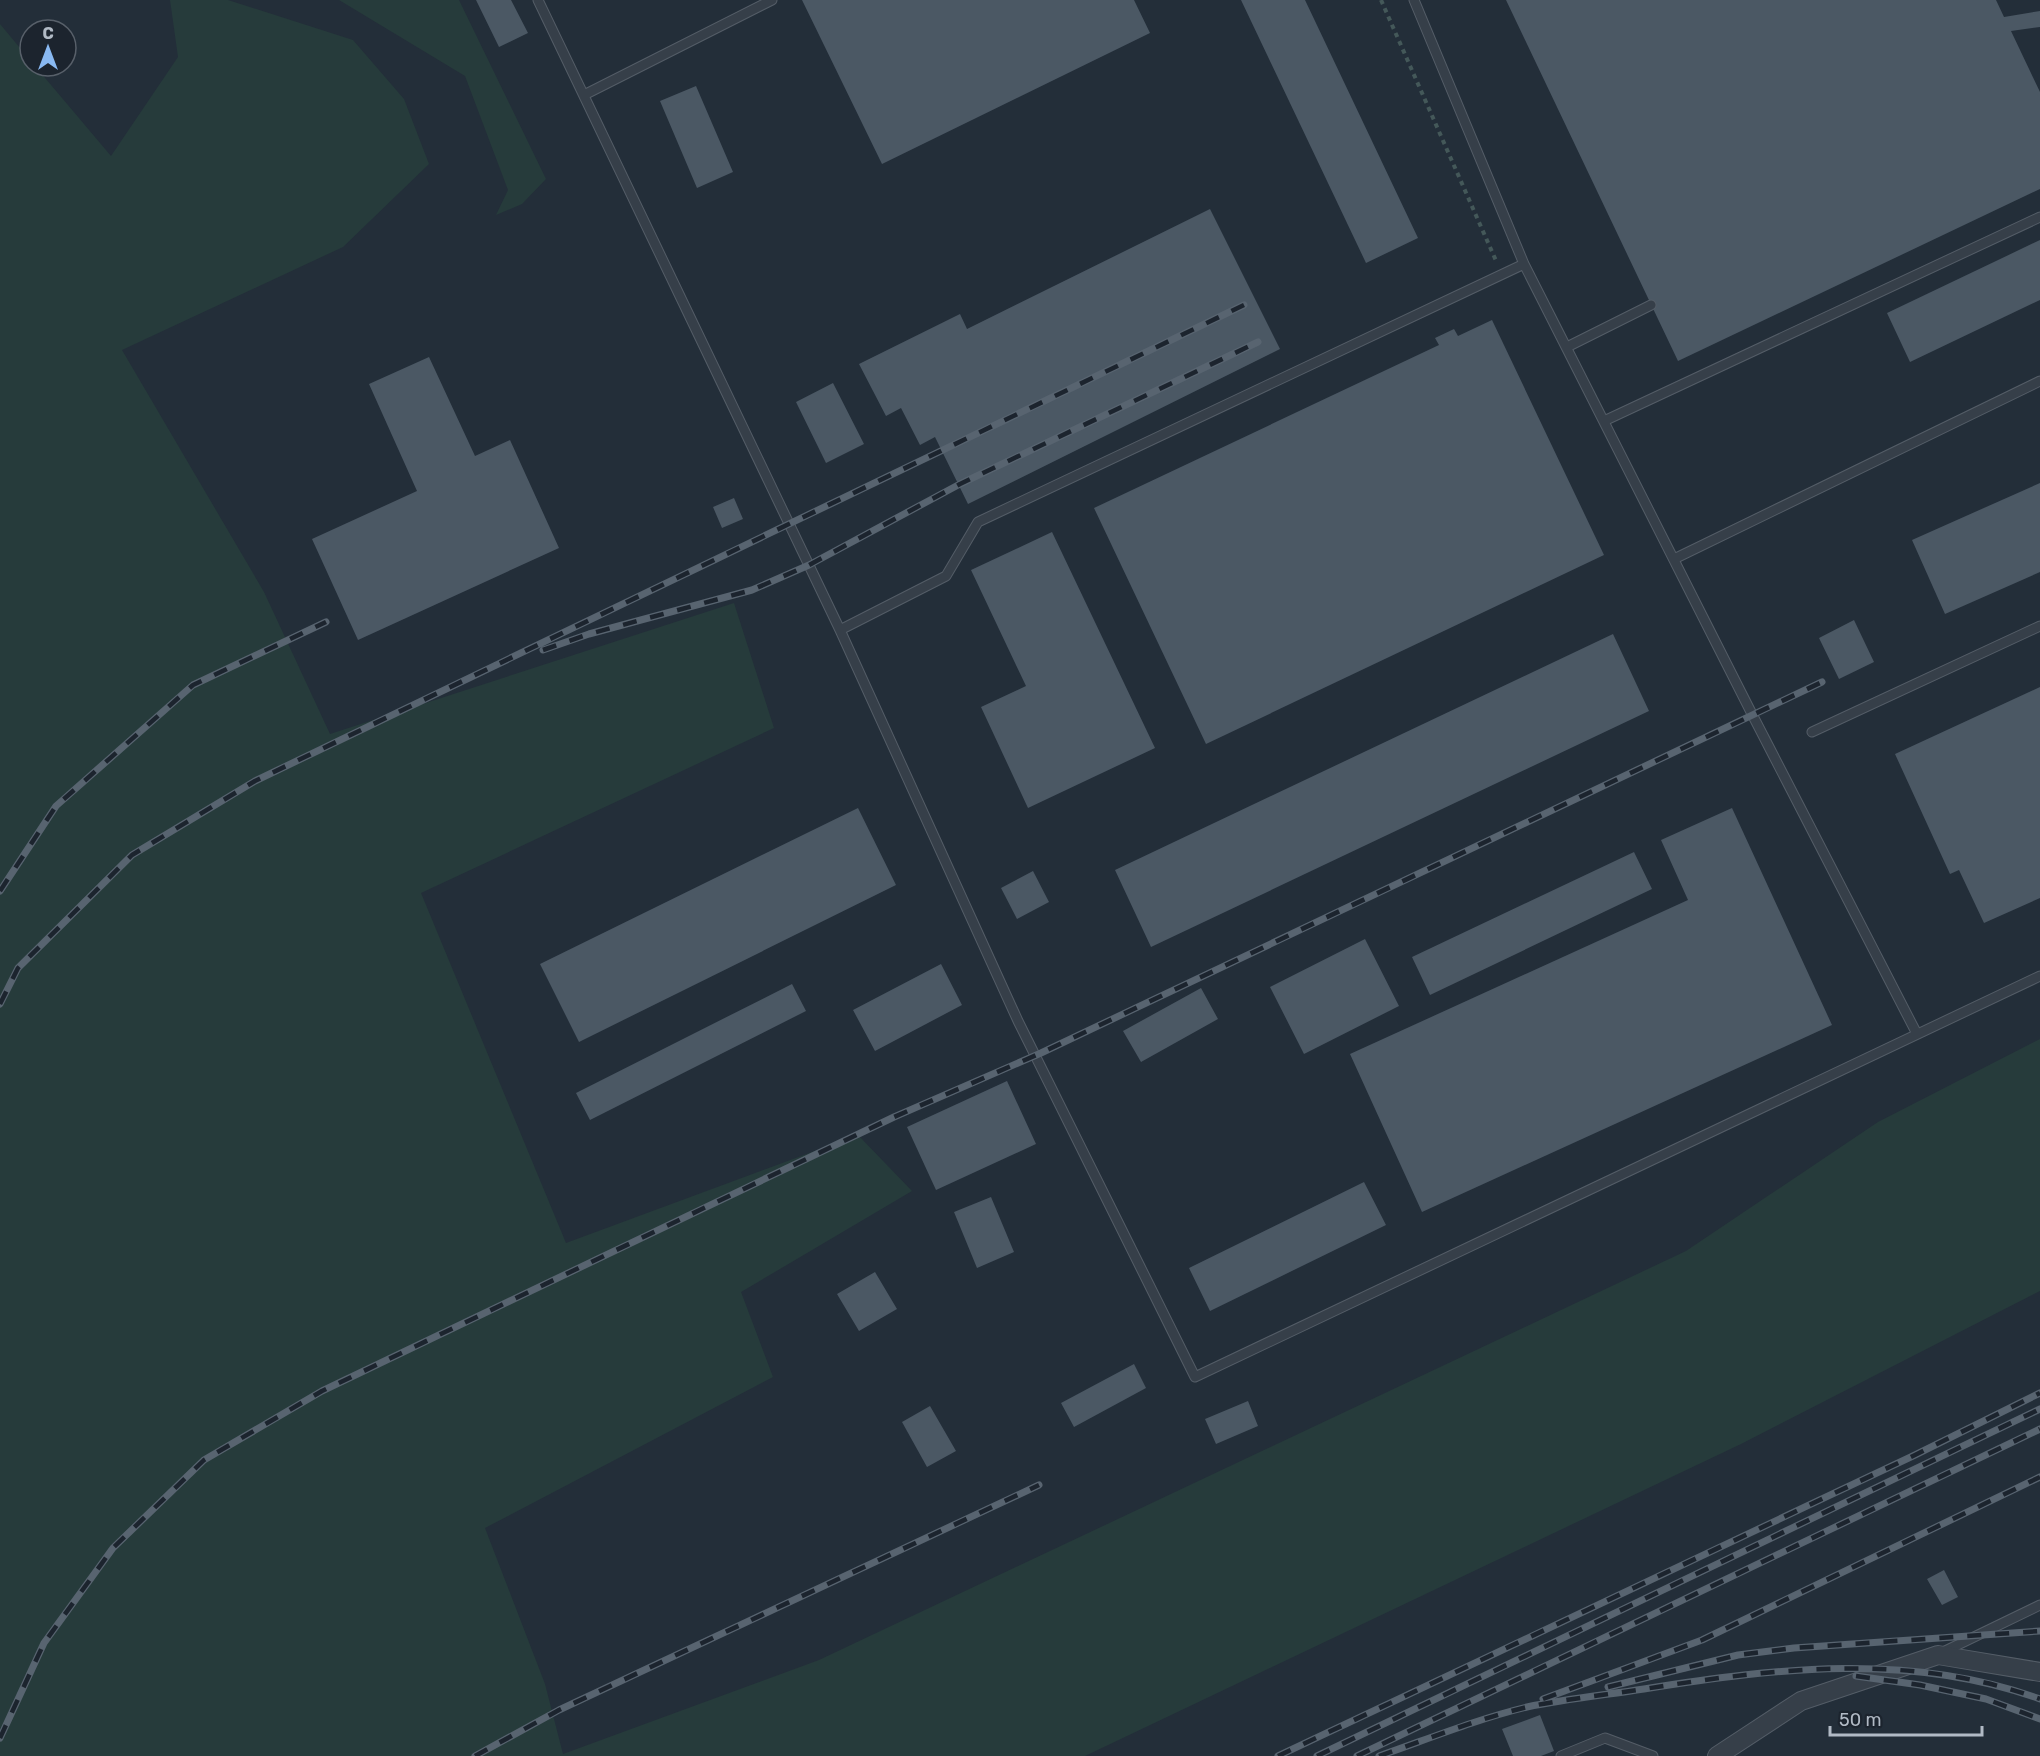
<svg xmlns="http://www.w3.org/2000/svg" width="2040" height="1756" font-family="Rubik,sans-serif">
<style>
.green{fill:#263b3b}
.building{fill:#4b5864}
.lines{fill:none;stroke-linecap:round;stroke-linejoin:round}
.lane-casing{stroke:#545d67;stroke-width:11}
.street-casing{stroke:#545d67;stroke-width:20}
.path{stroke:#445859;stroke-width:4;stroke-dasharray:4.5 4.5;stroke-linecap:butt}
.lane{stroke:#363f49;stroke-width:9}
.street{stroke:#363f49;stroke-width:18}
.rail-casing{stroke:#586470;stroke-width:7}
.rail{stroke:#1c242e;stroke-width:4.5;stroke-dasharray:14;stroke-linecap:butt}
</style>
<rect width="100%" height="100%" fill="#232e39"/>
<path class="green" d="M 170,0 L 228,0 L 353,40 L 404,99 L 429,164 L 343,247 L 122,350 L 264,592 L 330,734 L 734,603 L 774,728 L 421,893 L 566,1243 L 858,1135 L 912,1191 L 741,1292 L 773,1377 L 485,1528 L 545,1684 L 563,1754 L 819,1660 L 1686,1251 L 1878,1122 L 2040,1039 L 2040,1291 L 1741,1444 L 1085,1756 L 0,1756 L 0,24 L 30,60 L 30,66 L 35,66 L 111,156 L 178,57 Z
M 339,0 L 459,0 L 546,179 L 522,204 L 496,215 L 508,190 L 465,76 Z"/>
<path class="building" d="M 476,0 L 511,0 L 528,33 L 499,47 Z
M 802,0 L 1134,0 L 1150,33 L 882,164 Z
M 1241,0 L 1305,0 L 1418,238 L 1366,263 Z
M 1506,0 L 1996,0 L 2004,17 L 2040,11 L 2040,27 L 2011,31 L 2040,92 L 2040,189 L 1678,361 Z
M 696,86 L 733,172 L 697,188 L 660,101 Z
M 1210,209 L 1280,349 L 968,504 L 935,437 L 920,445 L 901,408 L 886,416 L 859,364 L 960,314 L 967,329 Z
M 2040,240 L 2040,300 L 1910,362 L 1887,313 Z
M 1492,320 L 1604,555 L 1206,744 L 1094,508 L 1439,345 L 1435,338 L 1454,329 L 1458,336 Z
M 429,357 L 475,456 L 510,440 L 559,548 L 358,640 L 312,539 L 417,491 L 369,384 Z
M 833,383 L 864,444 L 826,463 L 796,402 Z
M 2040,483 L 2040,572 L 1945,614 L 1912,540 Z
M 734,498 L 743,519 L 722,528 L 713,507 Z
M 1052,532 L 1155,748 L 1028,808 L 981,707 L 1026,686 L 971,570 Z
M 1854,620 L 1874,662 L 1839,679 L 1819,638 Z
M 1613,634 L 1649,711 L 1151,947 L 1115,870 Z
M 2040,687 L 2040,898 L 1984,923 L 1959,870 L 1950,874 L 1895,754 Z
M 858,808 L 896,885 L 579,1042 L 540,964 Z
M 1732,808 L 1832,1025 L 1422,1212 L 1350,1054 L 1688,900 L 1661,840 Z
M 1634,852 L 1652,889 L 1430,995 L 1412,957 Z
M 1033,871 L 1049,902 L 1017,919 L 1001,888 Z
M 1365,939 L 1399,1006 L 1304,1054 L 1270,987 Z
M 941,964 L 962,1005 L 875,1051 L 853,1010 Z
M 792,984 L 806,1011 L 590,1120 L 576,1093 Z
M 1201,988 L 1218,1019 L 1141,1062 L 1123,1031 Z
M 1007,1081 L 1036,1144 L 936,1190 L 907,1127 Z
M 1364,1182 L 1386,1225 L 1210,1311 L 1189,1268 Z
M 991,1197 L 1014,1252 L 977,1268 L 954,1212 Z
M 875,1272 L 897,1309 L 859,1331 L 837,1294 Z
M 1134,1364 L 1146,1388 L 1074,1427 L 1061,1403 Z
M 1248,1401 L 1258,1426 L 1216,1444 L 1205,1419 Z
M 930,1406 L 956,1451 L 927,1467 L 902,1422 Z
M 1944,1570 L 1958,1597 L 1942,1605 L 1927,1579 Z
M 1540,1715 L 1554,1751 L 1541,1756 L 1513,1756 L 1502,1729 Z"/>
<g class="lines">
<defs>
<path id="lane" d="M 538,0 L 840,630 L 1018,1021 L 1195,1377 L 2040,976
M 1414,0 L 1524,264 L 1753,716 L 1917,1034
M 584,95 L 772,0
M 1567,347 L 1651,305
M 1604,421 L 2040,217
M 1674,559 L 2040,381
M 840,630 L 946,576 L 978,522 L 1524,264
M 1812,732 L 2040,626
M 1943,1652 L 2040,1605
M 1561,1756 L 1605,1738 L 1653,1756"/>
<path id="street" d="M 1717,1756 L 1801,1701 L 1938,1655 L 2040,1672"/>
</defs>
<use href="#lane" class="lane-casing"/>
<use href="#street" class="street-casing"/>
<path class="path" d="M 1381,0 L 1497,263"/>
<use href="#lane" class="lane"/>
<use href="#street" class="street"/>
<defs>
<path id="rail" d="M 543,650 L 589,634 L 752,590 L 809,565 L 960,484 L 1258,342
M 0,891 L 56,806 L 193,685 L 326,622
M 0,1004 L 18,968 L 132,855 L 255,781 L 1244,305
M 1856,1676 L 1920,1685 L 1986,1699 L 2040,1719
M 1608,1687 L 1738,1655 L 1794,1648 L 2040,1631
M 1543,1699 L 1702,1640 L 2040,1477
M 0,1738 L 44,1643 L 113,1548 L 204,1460 L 322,1391 L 894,1117 L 1041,1053 L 1822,682
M 475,1756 L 559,1710 L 1039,1485
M 1278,1756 L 1915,1455 L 2040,1393
M 1317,1756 L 2040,1409
M 1357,1756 L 2040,1429
M 1379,1756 C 1428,1739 1477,1719 1527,1707 C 1565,1699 1605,1695 1644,1689 C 1777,1668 1911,1652 2040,1699"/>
</defs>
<use href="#rail" class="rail-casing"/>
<use href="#rail" class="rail"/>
</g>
<g transform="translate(48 48)"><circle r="28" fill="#1c242e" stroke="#58606a" stroke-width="1.5"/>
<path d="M0-4.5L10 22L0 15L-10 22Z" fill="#89b9f2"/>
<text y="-9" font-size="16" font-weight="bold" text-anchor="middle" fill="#b1bac5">С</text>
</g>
<path d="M1830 1726v9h152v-9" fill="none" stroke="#b1bac5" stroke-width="3"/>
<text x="1839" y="1726" font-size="18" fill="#b1bac5" stroke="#1c242e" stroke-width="4.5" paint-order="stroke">50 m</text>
</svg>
